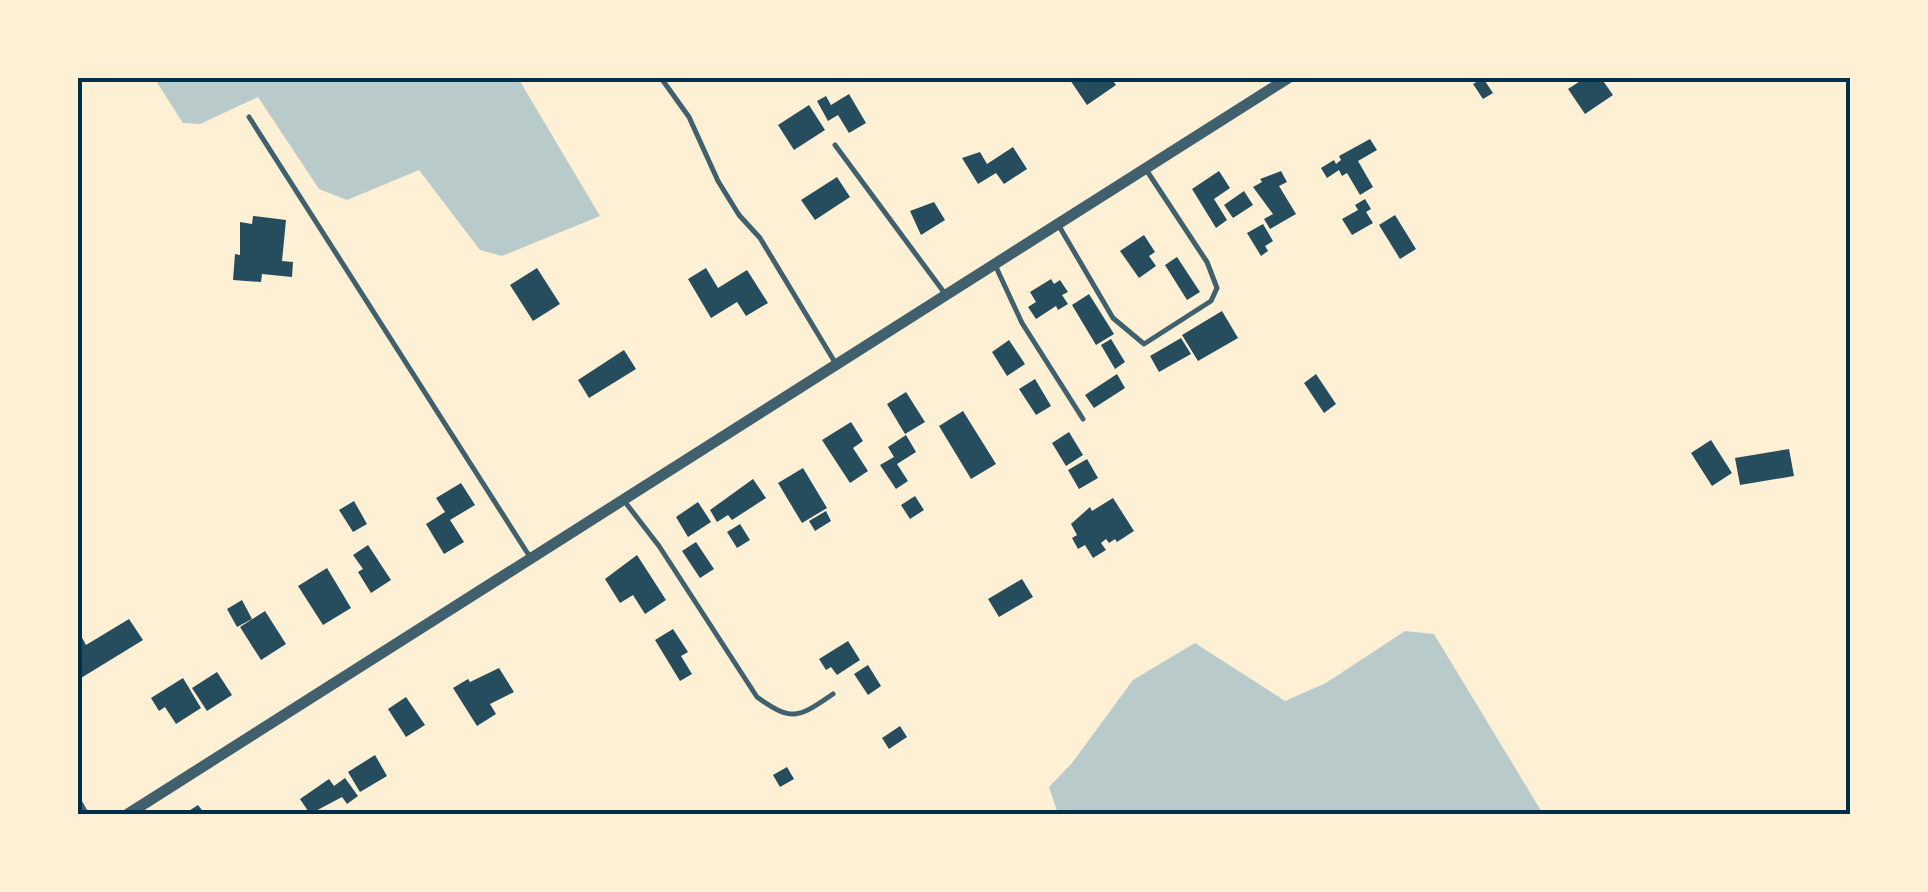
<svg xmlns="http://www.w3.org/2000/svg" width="1928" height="892" font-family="'Varela Round',sans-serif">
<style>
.green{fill:#b9caca}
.building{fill:#264d5e}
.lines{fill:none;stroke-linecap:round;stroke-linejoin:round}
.service{stroke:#3f606c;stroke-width:5}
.tertiary{stroke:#3f606c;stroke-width:11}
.neatline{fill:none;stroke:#003049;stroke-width:4}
</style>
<rect width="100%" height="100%" fill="#fdf0d5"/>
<path class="green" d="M 154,78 L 518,78 L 600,216 L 502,256 L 480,250 L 419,170 L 347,200 L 319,189 L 258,97 L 200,124 L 183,123 Z
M 1405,631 L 1434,634 L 1543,814 L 1058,814 L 1049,787 L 1072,763 L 1133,680 L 1195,643 L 1285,701 L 1326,683 Z"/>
<path class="building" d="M 1074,78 L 1111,78 L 1116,85 L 1087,105 L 1070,80 Z
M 1483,78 L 1493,93 L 1483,99 L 1473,84 Z
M 1585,78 L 1601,78 L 1613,95 L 1585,114 L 1568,89 Z
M 849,94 L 866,123 L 849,133 L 838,115 L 828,121 L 817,101 L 826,96 L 831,105 Z
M 809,105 L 825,130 L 794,150 L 778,125 Z
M 1370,139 L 1377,150 L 1358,161 L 1373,187 L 1360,195 L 1347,173 L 1342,176 L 1339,170 L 1327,178 L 1321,168 L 1334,160 L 1336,164 L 1341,160 L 1339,156 Z
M 1013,147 L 1027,169 L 1004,184 L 996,173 L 978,184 L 962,158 L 980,152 L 987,164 Z
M 1219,171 L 1230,188 L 1214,199 L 1227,220 L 1216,228 L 1192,189 Z
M 1281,171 L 1287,182 L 1279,186 L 1296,214 L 1270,229 L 1264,219 L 1273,214 L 1253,187 L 1262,182 L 1260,179 Z
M 837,177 L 850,197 L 815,220 L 801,200 Z
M 1244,191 L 1253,205 L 1233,218 L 1224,205 Z
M 1365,199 L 1371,209 L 1366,212 L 1373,223 L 1352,235 L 1342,219 L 1358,210 L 1355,205 Z
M 934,202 L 945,220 L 921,235 L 910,211 Z
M 1395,215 L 1416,249 L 1400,259 L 1379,225 Z
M 253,216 L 286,220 L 282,261 L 293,262 L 292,277 L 262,274 L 261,282 L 233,280 L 235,254 L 240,255 L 240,222 L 252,224 Z
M 1263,224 L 1273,241 L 1265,246 L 1268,251 L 1261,256 L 1247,233 Z
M 1144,235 L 1155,252 L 1149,256 L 1156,266 L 1139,278 L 1120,251 Z
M 1177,257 L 1200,292 L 1187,300 L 1165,265 Z
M 537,268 L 560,304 L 533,321 L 510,285 Z
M 706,268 L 718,288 L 747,270 L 768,303 L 746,316 L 737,302 L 711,318 L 688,279 Z
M 1051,279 L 1054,284 L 1060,280 L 1068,292 L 1062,295 L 1068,304 L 1058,310 L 1056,306 L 1036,319 L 1028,307 L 1036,302 L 1030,292 Z
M 1089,294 L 1114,334 L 1096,345 L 1072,305 Z
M 1222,311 L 1238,338 L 1198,361 L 1182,335 Z
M 1181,338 L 1191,354 L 1159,372 L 1150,356 Z
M 1111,339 L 1125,362 L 1115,369 L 1101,345 Z
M 1009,340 L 1025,364 L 1007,376 L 992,352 Z
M 624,350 L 636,369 L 589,398 L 578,380 Z
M 1117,374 L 1125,388 L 1094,408 L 1085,395 Z
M 1316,374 L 1336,404 L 1324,413 L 1304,383 Z
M 1035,379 L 1051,406 L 1036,415 L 1019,389 Z
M 906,392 L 925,422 L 905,434 L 887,404 Z
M 963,411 L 996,464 L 971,479 L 939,426 Z
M 851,422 L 863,441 L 853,448 L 868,471 L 850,483 L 822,440 Z
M 1069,432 L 1083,455 L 1066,466 L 1052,443 Z
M 906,435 L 916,452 L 897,464 L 908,481 L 896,489 L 880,465 L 894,457 L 888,447 Z
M 1711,440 L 1732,473 L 1712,486 L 1691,453 Z
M 1789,449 L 1794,476 L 1740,485 L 1735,458 Z
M 1087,459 L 1098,478 L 1079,489 L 1068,470 Z
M 803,468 L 827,508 L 802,523 L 778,483 Z
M 753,479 L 766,498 L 732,520 L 728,515 L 717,522 L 710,510 Z
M 461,483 L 475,505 L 450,520 L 464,542 L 444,554 L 426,524 L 445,512 L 436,498 Z
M 915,496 L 924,510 L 910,519 L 901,505 Z
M 1113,498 L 1134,531 L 1117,542 L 1115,539 L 1109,543 L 1106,539 L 1101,543 L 1106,550 L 1093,558 L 1085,545 L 1078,549 L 1072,538 L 1077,535 L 1071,524 L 1090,507 L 1092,511 Z
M 354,501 L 367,524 L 353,532 L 339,510 Z
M 698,502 L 711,522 L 688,537 L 676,517 Z
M 826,511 L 831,521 L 815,531 L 809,521 Z
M 740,524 L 750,540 L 737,548 L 727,532 Z
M 696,542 L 714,569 L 700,578 L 682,551 Z
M 368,545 L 391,580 L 371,593 L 358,572 L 363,569 L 353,555 Z
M 637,555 L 666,600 L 645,614 L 633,595 L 620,603 L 605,579 Z
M 327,568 L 351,608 L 323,625 L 298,586 Z
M 1022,579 L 1033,597 L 999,617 L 988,599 Z
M 242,600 L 252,619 L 237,627 L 227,609 Z
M 265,611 L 286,644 L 261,660 L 240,627 Z
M 129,619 L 143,640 L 81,678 L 78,672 L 78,630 L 86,645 Z
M 673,629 L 688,652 L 681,656 L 692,674 L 680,681 L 655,640 Z
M 848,641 L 860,660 L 837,675 L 831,667 L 826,670 L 819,659 Z
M 868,665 L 881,686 L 868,695 L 854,674 Z
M 499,668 L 514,692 L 490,704 L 496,714 L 477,726 L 453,688 L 468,679 L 470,682 Z
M 217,672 L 232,695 L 207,711 L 192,688 Z
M 183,678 L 201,708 L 176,724 L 165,707 L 159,711 L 151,698 Z
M 406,697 L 425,725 L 406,737 L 388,709 Z
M 900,726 L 907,737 L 889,749 L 882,738 Z
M 375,755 L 387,776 L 360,792 L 348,772 Z
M 787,767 L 794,779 L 780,787 L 773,775 Z
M 345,778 L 358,796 L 347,804 L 342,797 L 310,814 L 300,799 L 329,779 L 334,786 Z
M 198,805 L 205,814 L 184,814 Z"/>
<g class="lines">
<path class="service" d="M 661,78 L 689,117 L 718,181 L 739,215 L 760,238 L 836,364
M 249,117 L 530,557
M 835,145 L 946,295
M 1059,226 L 1113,318 L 1144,344 L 1211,301 L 1217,288 L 1207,262 L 1147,171
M 996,267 L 1022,323 L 1083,419
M 625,502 L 659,546 L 757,697 C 793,723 799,717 833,694"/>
<path class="tertiary" d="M 78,805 L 83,814
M 128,814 L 1288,78"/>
</g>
<rect width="1928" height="892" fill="none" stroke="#fdf0d5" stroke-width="160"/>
<rect x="80" y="80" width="1768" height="732" class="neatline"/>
</svg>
